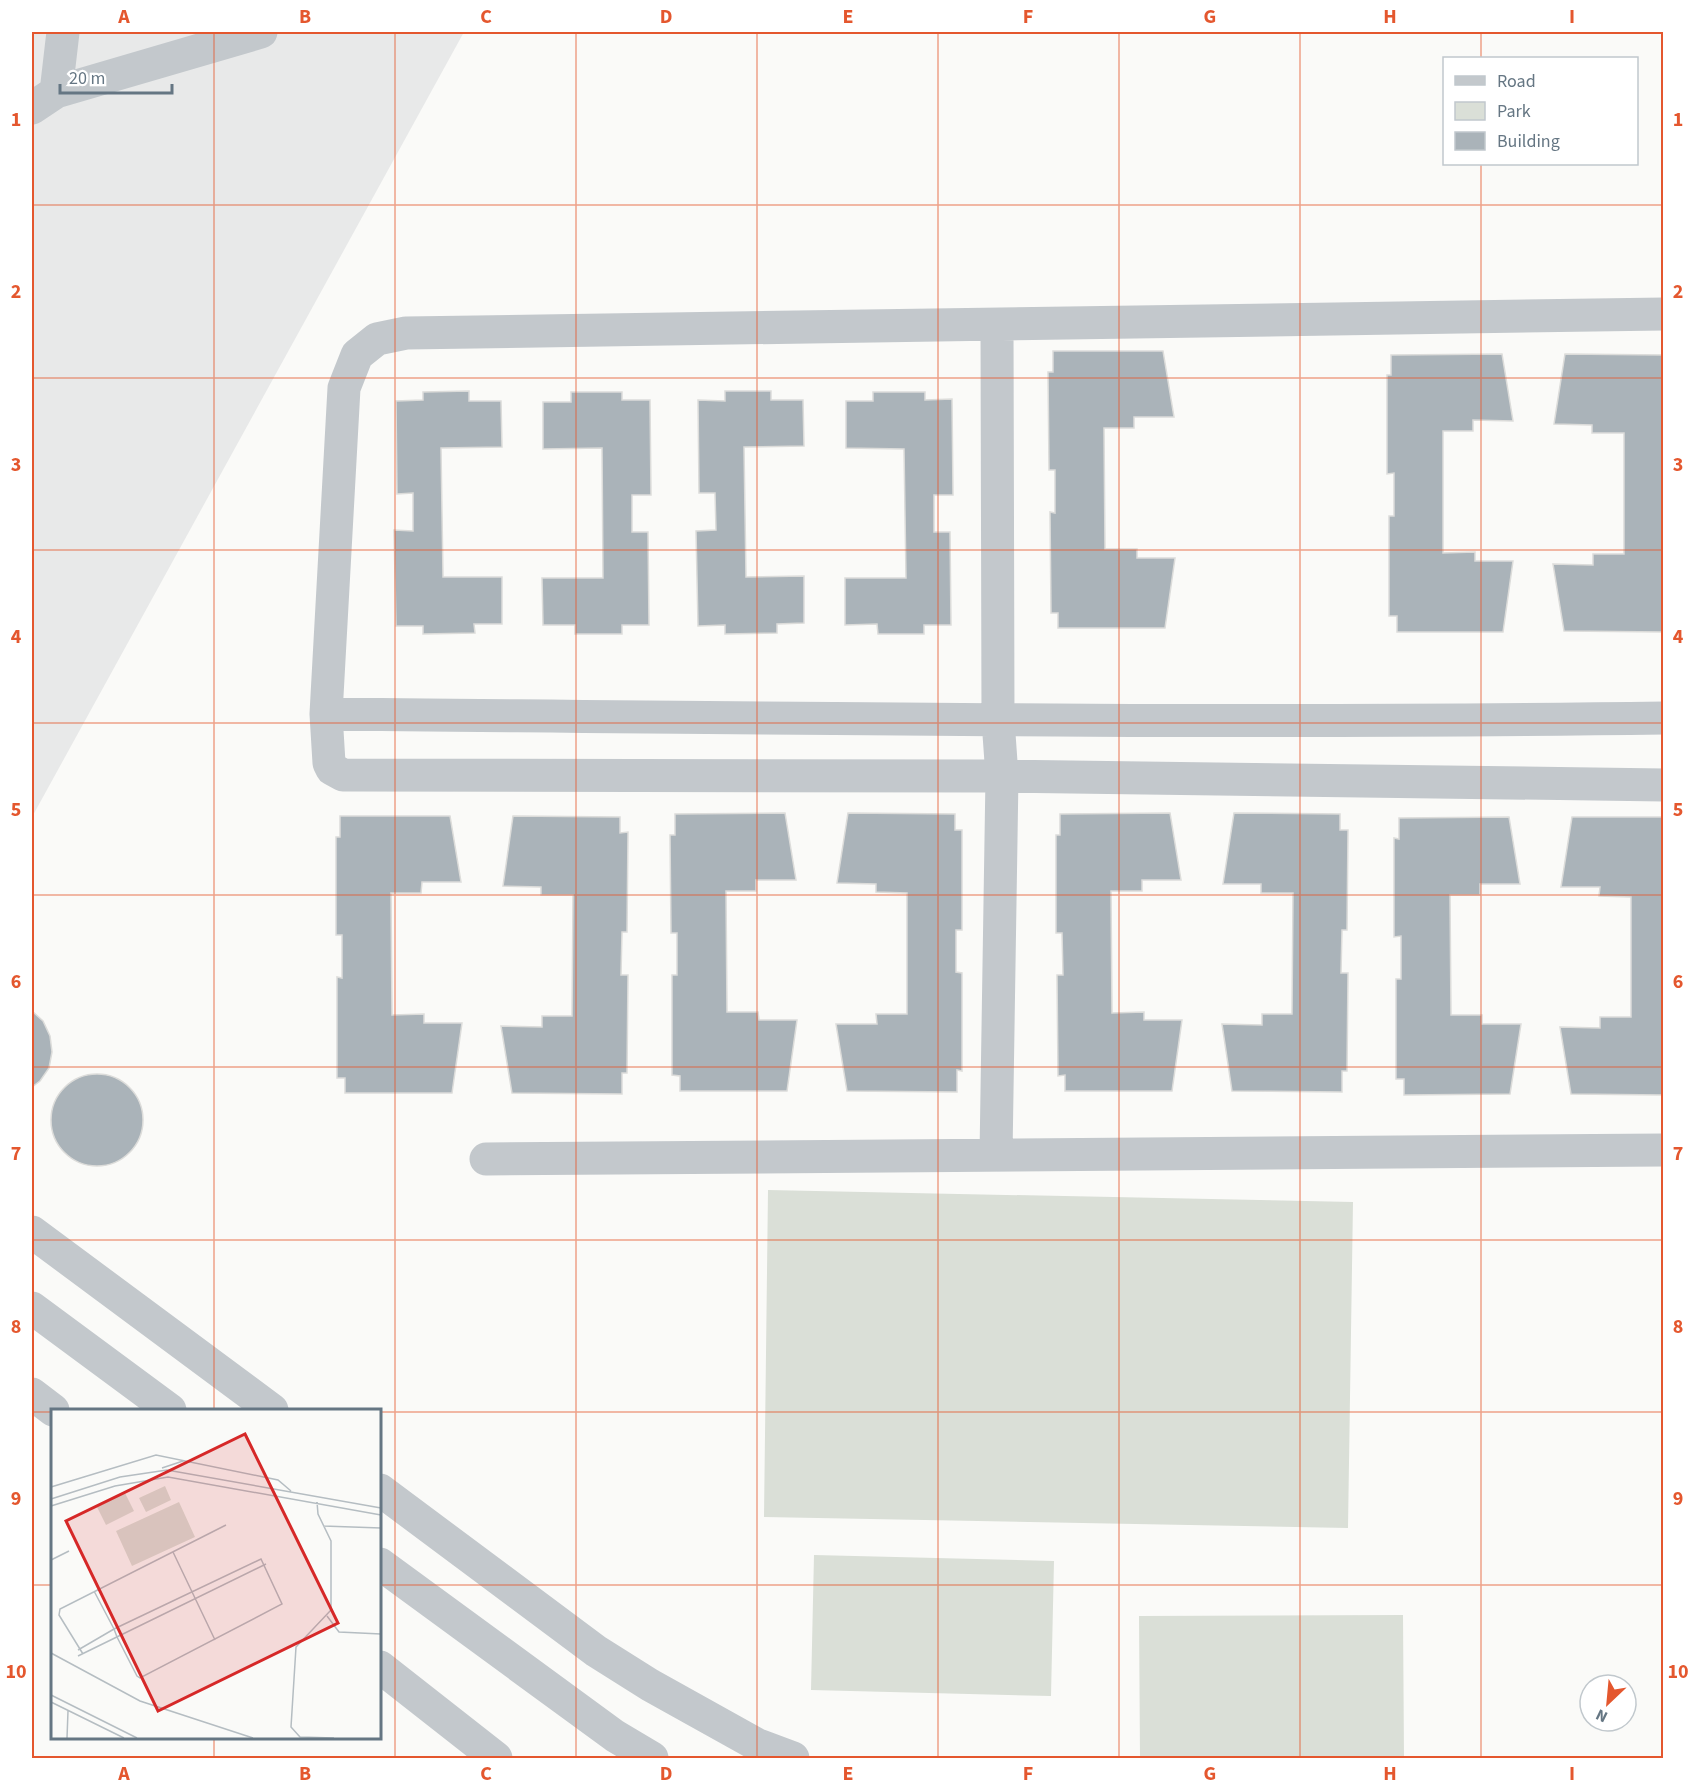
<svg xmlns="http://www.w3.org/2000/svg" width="1695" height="1790" font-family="'Source Sans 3',sans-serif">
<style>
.built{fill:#e8e9e9}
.green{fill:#dadfd7}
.building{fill:#aab3b9;stroke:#dcdcda;stroke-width:1.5}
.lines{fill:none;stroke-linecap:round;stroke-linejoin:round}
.minor{stroke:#c3c8cc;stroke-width:33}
.grid{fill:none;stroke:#e4572e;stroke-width:1.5;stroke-opacity:0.55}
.inset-road{fill:none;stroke:#b5bdc2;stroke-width:1.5}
.view{fill:#d62828;fill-opacity:0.15;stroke:#d62828;stroke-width:3}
.inset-edge{fill:none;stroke:#657683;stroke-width:3}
.neatline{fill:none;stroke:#e4572e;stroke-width:2}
.grid-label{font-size:20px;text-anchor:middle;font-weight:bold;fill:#e4572e}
</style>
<rect width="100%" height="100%" fill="#fafaf8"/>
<path class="built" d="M 32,32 L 464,32 L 32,817 Z"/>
<path class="green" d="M 768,1190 L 1353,1202 L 1348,1528 L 764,1517 Z
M 814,1555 L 1054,1561 L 1051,1696 L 811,1690 Z
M 1403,1615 L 1404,1758 L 1140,1758 L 1139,1616 Z"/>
<path class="building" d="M 1053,351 L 1163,351 L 1174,417 L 1134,417 L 1134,428 L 1104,428 L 1105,549 L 1137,549 L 1137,558 L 1175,558 L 1165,628 L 1058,628 L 1058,613 L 1051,613 L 1050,512 L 1055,513 L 1055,470 L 1049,470 L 1048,372 L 1053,372 Z
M 1502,354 L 1513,421 L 1473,420 L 1473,431 L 1443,431 L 1443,553 L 1475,552 L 1475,561 L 1513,561 L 1503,632 L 1397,632 L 1397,616 L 1389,616 L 1389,516 L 1394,516 L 1394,473 L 1387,474 L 1387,375 L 1391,375 L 1391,355 Z
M 1565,354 L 1664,355 L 1664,632 L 1564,631 L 1553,564 L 1593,565 L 1593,554 L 1624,554 L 1624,433 L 1592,433 L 1592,425 L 1554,424 Z
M 469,391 L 469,401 L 501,401 L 502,447 L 441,448 L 443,577 L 502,577 L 502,624 L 474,624 L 475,633 L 423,634 L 423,626 L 396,626 L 394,530 L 413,531 L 413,493 L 397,494 L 396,401 L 423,400 L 423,392 Z
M 725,391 L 771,391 L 771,400 L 803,400 L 804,446 L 744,447 L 746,577 L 804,576 L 804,623 L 777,624 L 777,633 L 725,634 L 725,625 L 698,626 L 696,531 L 716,530 L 715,493 L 699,493 L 698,400 L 725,401 Z
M 571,392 L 622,392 L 622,400 L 650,400 L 651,495 L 632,495 L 632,532 L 648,532 L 649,625 L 622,625 L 622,634 L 575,634 L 575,625 L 543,625 L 542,578 L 603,578 L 602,448 L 543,449 L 543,402 L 571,402 Z
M 873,392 L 925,392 L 925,400 L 952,399 L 953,495 L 934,495 L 934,532 L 950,532 L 951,625 L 924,625 L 924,634 L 878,634 L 877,624 L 845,625 L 845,578 L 906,578 L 904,449 L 846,448 L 846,401 L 873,401 Z
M 785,813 L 796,880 L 756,880 L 756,891 L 726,891 L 727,1012 L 758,1012 L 759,1020 L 797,1020 L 787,1091 L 680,1091 L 680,1076 L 672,1075 L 672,975 L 677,975 L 677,933 L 671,933 L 670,835 L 675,835 L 675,814 Z
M 848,813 L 955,814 L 955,830 L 962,830 L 962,930 L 956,930 L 956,972 L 962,973 L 962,1071 L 957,1070 L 957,1092 L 847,1091 L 836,1024 L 877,1024 L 876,1014 L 907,1014 L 907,893 L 876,892 L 876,884 L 837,883 Z
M 1170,813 L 1181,880 L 1142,880 L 1142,891 L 1111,891 L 1112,1013 L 1144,1012 L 1144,1020 L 1182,1020 L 1172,1091 L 1065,1091 L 1065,1075 L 1058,1076 L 1057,975 L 1063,975 L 1062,933 L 1056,933 L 1056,835 L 1060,835 L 1060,814 Z
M 1234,813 L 1340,814 L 1340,830 L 1348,830 L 1347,930 L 1342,930 L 1341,973 L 1348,973 L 1347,1071 L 1342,1071 L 1342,1092 L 1232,1091 L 1222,1024 L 1262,1025 L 1262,1014 L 1292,1014 L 1293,893 L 1261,893 L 1261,884 L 1223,884 Z
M 340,816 L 450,816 L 461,882 L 422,882 L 421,893 L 391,893 L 392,1015 L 424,1014 L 424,1023 L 462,1023 L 452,1093 L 345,1093 L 345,1078 L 337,1078 L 337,977 L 342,978 L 342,935 L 336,935 L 336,837 L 340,837 Z
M 513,816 L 620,817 L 620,833 L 628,832 L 627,932 L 622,932 L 621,975 L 628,975 L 627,1073 L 622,1073 L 622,1094 L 512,1093 L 501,1026 L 542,1027 L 542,1016 L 572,1016 L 573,895 L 541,895 L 541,887 L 503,886 Z
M 1509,817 L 1520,884 L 1480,884 L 1480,895 L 1450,895 L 1451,1015 L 1482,1015 L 1482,1024 L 1521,1024 L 1510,1094 L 1404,1095 L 1404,1079 L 1396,1079 L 1396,979 L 1401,979 L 1401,936 L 1394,937 L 1394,838 L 1399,839 L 1399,818 Z
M 1572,817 L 1664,817 L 1664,1095 L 1571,1094 L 1560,1027 L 1600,1028 L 1600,1017 L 1631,1017 L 1631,897 L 1599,896 L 1600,887 L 1561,887 Z
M 32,1011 L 43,1021 L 50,1036 L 52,1052 L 49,1068 L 40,1081 L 32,1087 Z
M51 1120a46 46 0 1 1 92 0a46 46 0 1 1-92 0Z"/>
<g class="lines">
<path class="minor" d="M 56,92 L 63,32
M 32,108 L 56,92 L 261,32
M 1664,314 L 406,333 L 377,339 L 357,355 L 344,388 L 326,714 L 329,763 L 332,769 L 343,775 L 1002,776 L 1664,785
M 326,714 C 772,718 1218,724 1664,718
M 996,1155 L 1002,776 L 998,720 L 997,325
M 486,1159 L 1664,1150
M 32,1232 L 272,1410
M 32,1308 L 170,1410
M 32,1394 L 53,1410
M 380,1490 L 596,1651 L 650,1685 L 756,1744 L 793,1758
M 380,1564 L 615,1736 L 652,1758
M 380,1667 L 496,1758"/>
</g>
<path class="grid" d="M 214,32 L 214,1410M 395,32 L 395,1758M 576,32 L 576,1758M 757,32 L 757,1758M 938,32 L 938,1758M 1119,32 L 1119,1758M 1300,32 L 1300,1758M 1481,32 L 1481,58M 1481,164 L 1481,1758M 32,205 L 1664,205M 32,378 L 1664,378M 32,550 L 1664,550M 32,723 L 1664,723M 32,895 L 1664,895M 32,1067 L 1664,1067M 32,1240 L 1664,1240M 32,1412 L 52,1412M 380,1412 L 1664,1412M 32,1585 L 52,1585M 380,1585 L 1664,1585M 214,1738 L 214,1758"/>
<g transform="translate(51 1409)">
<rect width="330" height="330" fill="#fafaf8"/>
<path d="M 114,77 L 120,91 L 95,103 L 88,89 ZM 74,84 L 83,102 L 55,116 L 46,98 ZM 128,93 L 144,128 L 81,157 L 65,122 Z" fill="#dadfd7"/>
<path class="inset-road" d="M 111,59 L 132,52M 0,78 L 105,46 L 227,71 L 240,82M 0,90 L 69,68 L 116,61 L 330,99M 266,93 L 267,105 L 280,132 L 280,201 L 245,238 L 240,318 L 249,328 L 283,329M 0,97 L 64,77 L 117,68 L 330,106M 272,117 L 330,119M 122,143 L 164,231M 0,151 L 18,142M 276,207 L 288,223 L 330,225M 27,241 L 63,220 L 210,150 L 231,195 L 89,269 L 86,267 L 66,228 L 63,220 L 43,182M 0,244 L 89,292 L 202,329M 32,245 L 8,206 L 9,200 L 175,116M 27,247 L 215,155M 0,286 L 86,329M 0,293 L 73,329M 16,329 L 17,302"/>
<path class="view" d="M 194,25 L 287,214 L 107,302 L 15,112 Z"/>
<rect width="330" height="330" class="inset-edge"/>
</g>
<rect width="1695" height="1790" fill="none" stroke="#ffffff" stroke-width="66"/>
<rect x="1443" y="57" width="195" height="108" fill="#ffffff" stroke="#c1c8cd" stroke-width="1.5"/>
<rect x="1455" y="76" width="30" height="9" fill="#c3c8cc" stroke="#c1c8cd" stroke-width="1.5"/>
<text x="1497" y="87" font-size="18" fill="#657683">Road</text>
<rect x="1455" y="102" width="30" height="18" fill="#dadfd7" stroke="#c1c8cd" stroke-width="1.5"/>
<text x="1497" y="117" font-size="18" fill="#657683">Park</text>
<rect x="1455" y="132" width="30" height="18" fill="#aab3b9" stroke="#c1c8cd" stroke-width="1.5"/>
<text x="1497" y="147" font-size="18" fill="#657683">Building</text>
<g transform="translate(1608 1703) rotate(206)"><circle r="28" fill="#ffffff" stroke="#c1c8cd" stroke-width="1.5"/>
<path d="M0-4.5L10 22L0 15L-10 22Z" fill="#e4572e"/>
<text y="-9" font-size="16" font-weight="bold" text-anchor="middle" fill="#657683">N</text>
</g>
<path d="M60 84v9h112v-9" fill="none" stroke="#657683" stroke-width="3"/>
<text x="69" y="84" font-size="18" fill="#657683" stroke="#ffffff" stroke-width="4.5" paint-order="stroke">20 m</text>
<rect x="33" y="33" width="1629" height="1724" class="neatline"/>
<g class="grid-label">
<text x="124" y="23">A</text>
<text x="305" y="23">B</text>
<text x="486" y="23">C</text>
<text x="666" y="23">D</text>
<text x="848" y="23">E</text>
<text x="1028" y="23">F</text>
<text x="1210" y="23">G</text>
<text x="1390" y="23">H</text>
<text x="1572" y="23">I</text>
<text x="16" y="126">1</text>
<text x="1678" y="126">1</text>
<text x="16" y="298">2</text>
<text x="1678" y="298">2</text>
<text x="16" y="471">3</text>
<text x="1678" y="471">3</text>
<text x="16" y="643">4</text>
<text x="1678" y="643">4</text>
<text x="16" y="816">5</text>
<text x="1678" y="816">5</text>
<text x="16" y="988">6</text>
<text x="1678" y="988">6</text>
<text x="16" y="1160">7</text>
<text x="1678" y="1160">7</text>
<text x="16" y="1333">8</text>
<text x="1678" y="1333">8</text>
<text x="16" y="1505">9</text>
<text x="1678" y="1505">9</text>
<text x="16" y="1678">10</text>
<text x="1678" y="1678">10</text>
<text x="124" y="1780">A</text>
<text x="305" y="1780">B</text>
<text x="486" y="1780">C</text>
<text x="666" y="1780">D</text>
<text x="848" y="1780">E</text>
<text x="1028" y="1780">F</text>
<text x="1210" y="1780">G</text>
<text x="1390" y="1780">H</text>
<text x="1572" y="1780">I</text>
</g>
</svg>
